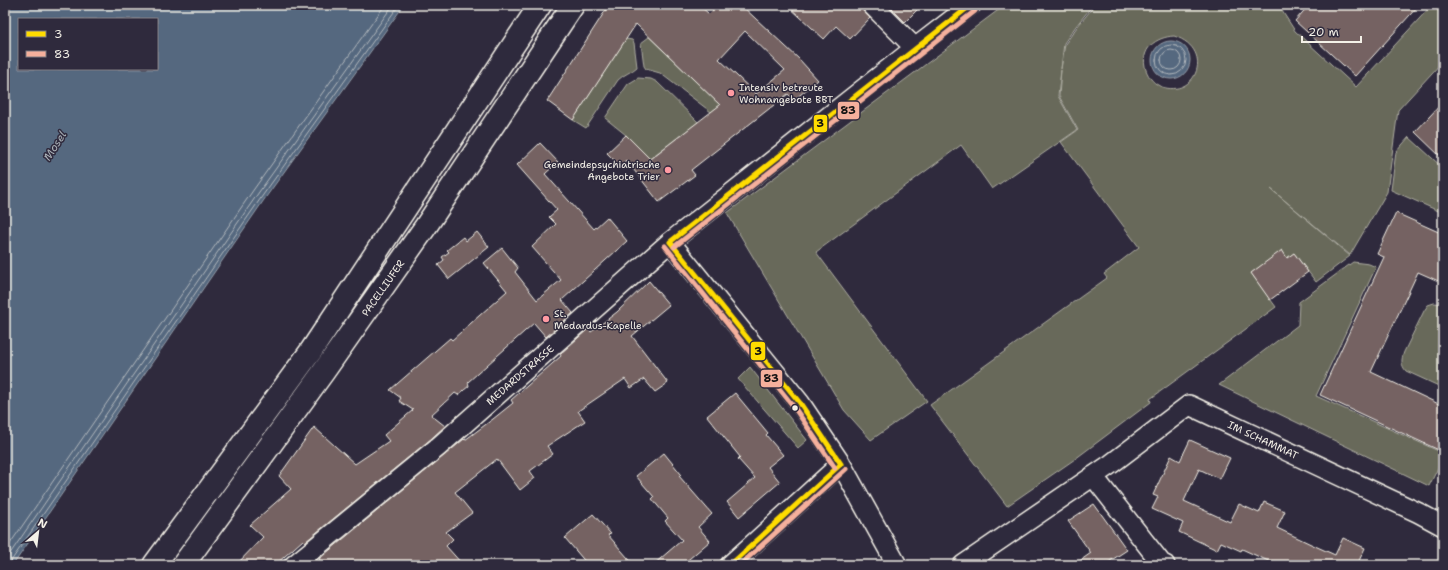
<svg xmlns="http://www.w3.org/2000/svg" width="1448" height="570" font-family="'Shantell Sans',sans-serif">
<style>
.green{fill:#67695a;stroke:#aeada1;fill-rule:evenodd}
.water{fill:#54677f;stroke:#949ea9;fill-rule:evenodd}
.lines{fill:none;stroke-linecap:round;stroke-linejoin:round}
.shore{stroke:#b4babe;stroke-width:1}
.building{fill:#756262;stroke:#f4f1e8;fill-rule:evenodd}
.street-casing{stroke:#f4f1e8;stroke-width:22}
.primary-casing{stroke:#f4f1e8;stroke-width:25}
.street{stroke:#2f2a3d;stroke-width:19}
.primary{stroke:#2f2a3d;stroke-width:22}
.bus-1-casing{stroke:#2f2a3d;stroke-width:8}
.bus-2-casing{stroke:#2f2a3d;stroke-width:8}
.bus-1{stroke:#ffdc00;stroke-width:5}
.bus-2{stroke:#f5b09c;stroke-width:5}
.poi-dot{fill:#ff9aa2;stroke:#2f2a3d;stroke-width:1.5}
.bus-dot{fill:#f4f1e8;stroke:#2f2a3d;stroke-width:1.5}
.labels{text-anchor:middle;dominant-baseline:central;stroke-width:3;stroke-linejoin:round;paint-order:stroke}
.poi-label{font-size:10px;fill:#f4f1e8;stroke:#2f2a3d;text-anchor:start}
.street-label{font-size:10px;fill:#f4f1e8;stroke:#2f2a3d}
.water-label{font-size:11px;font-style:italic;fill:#acb3b9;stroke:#2f2a3d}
.line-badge{stroke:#2f2a3d;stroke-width:1.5}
.pale-badge-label{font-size:11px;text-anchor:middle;font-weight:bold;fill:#111}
</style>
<rect width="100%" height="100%" fill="#2f2a3d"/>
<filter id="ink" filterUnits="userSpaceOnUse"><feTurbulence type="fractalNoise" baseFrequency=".025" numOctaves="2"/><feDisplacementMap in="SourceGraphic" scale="8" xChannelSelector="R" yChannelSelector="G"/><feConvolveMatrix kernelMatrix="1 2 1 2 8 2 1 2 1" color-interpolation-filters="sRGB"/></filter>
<g filter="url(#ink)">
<path class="green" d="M 1005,5 L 1093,5 L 1076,26 L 1064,43 L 1061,69 L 1065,44 L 1077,27 L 1095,5 L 1288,5 L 1282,11 L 1295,31 L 1356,87 L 1432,5 L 1443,5 L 1443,61 L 1398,110 L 1387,192 L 1350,255 L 1271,189 L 1350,256 L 1316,282 L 1294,253 L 1287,258 L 1282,251 L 1251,273 L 1276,307 L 1150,399 L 1151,402 L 1075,459 L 1007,506 L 930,405 L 1107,278 L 1104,274 L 1139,247 L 1061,142 L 1078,130 L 1059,96 L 1061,70 L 1058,96 L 1077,130 L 992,189 L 961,145 L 816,252 L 927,401 L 871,440 L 844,410 L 727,213 ZM 1174,36 C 1215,49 1197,98 1162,87 C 1154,84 1149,78 1146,70 C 1139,49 1156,37 1174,36 Z
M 649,37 L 720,105 L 711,112 L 660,73 L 646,69 L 644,66 L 641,43 Z
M 626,39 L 632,40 L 634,43 L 637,67 C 632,72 624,74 618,80 L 586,128 L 573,120 Z
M 638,78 L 651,79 L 657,82 L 698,122 L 648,160 L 626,135 L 605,118 L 628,84 Z
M 1409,137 L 1443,168 L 1443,213 L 1391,190 L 1396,152 Z
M 1353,262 L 1369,264 L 1376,267 L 1316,396 L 1443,453 L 1443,458 L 1429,486 L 1219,385 L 1298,325 L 1299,302 Z
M 1434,303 L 1443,304 L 1443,388 L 1406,371 C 1401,365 1401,360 1404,352 L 1424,311 L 1428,305 Z
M 750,367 L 807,440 L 798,448 L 738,379 Z"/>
<path class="water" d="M 5,5 L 404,5 L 266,197 L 13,565 L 5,565 ZM 19,19 L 157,19 L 157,69 L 19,69 Z
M1152 60a19 19 0 1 1 38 0a19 19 0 1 1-38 0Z"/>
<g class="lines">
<path class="shore" d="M1156 60a15 15 0 1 1 30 0a15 15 0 1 1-30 0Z
M1161 60a10 10 0 1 1 20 0a10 10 0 1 1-20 0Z
M 5,551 L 254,189 L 385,5
M 5,565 L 7,558 L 259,192 L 393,5
M 10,565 L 11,561 L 263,195 L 399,5"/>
</g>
<path class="building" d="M 609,5 L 699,5 L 709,14 L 718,5 L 741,5 L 799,59 L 818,80 L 794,100 L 788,94 L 691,170 L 695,175 L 659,202 L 626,160 L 620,166 L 607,153 L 626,135 L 650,159 L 720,105 L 636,24 L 573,120 L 547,101 ZM 745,31 L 785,70 L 756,94 L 719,59 Z
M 787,5 L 861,5 L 864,12 L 870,18 L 850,39 L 836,26 L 824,39 Z
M 888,5 L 922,5 L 905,22 Z
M 1309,5 L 1419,5 L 1355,76 L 1295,21 Z
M 1443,102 L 1443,159 L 1415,132 Z
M 540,143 L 558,162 L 545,174 L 594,229 L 607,217 L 627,241 L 562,300 L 573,313 L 546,337 L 534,323 L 468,382 L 469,386 L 458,395 L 455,393 L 431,415 L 445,426 L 431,439 L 305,542 L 303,540 L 275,565 L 236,565 L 263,537 L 250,525 L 291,489 L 279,476 L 314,427 L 355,464 L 389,441 L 384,435 L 413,410 L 399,401 L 401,398 L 390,390 L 450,338 L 452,340 L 507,291 L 484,263 L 502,248 L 518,268 L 515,272 L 537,300 L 561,280 L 532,247 L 556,224 L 549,217 L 557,210 L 517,165 Z
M 1396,213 L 1443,234 L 1443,283 L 1418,272 L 1371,372 L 1443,406 L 1443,452 L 1320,395 L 1384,257 L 1377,254 Z
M 477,232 L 489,247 L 449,279 L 438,265 L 444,260 L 442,257 L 449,252 L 447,250 L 463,237 L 466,241 Z
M 1282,250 L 1287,258 L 1294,253 L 1308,272 L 1270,300 L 1251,273 Z
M 649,281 L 669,305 L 632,336 L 668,383 L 655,392 L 644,379 L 631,388 L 625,379 L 578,411 L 585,421 L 547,446 L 553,454 L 530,471 L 535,478 L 520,490 L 497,459 L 455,492 L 472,513 L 446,532 L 453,539 L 446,546 L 463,565 L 324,565 L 319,559 L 464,439 L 465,440 L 493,419 L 513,403 L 511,400 L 561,356 L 560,354 L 588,329 L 591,332 L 617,312 Z
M 735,393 L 768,433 L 766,435 L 783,455 L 768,467 L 780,482 L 739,517 L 727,502 L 755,478 L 738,459 L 740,457 L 707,416 Z
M 1190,440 L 1230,458 L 1220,479 L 1199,469 L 1184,501 L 1230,522 L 1239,504 L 1259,513 L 1264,502 L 1285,511 L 1277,528 L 1315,546 L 1335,555 L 1343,538 L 1365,548 L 1357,565 L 1277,565 L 1242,549 L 1241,551 L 1221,542 L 1217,550 L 1179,532 L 1183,523 L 1152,509 L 1158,497 L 1153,495 L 1171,456 L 1180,461 Z
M 664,453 L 681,474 L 679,476 L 712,514 L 698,527 L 710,541 L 682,565 L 653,565 L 682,540 L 665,521 L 668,518 L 652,499 L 654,497 L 636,476 Z
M 1094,504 L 1127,550 L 1104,565 L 1074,565 L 1091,553 L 1068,521 Z
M 593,514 L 611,534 L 608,535 L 634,565 L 588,565 L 565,538 Z"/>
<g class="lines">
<defs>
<path id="street" d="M 872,5 L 915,48
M 670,242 L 800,403 L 841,464 L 897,565
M 1093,476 L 1162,564 L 1165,565
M 294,565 L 438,447 L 670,242 L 915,48 L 971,5
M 730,565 L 841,464
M 963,565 L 1111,464 L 1189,405 L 1419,513 L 1443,526"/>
<path id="primary" d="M 154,565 L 311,351 L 540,5
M 183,565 L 324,371 L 426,226 L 573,5"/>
</defs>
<use href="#street" class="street-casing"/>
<use href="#primary" class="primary-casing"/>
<use href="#street" class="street"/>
<use href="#primary" class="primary"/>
<defs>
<path id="bus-1" d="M 670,242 L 971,5
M 670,242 L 800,403 L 841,464
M 730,565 L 841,464"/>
<path id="bus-2" d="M 665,246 L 794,407 L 835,468
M 674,247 L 975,11
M 740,565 L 846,469"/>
</defs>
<use href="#bus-1" class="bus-1-casing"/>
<use href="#bus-2" class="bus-2-casing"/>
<use href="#bus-1" class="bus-1"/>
<use href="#bus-2" class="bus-2"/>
</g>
</g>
<g class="poi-dot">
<circle cx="731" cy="93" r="4"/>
<circle cx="668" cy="170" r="4"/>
<circle cx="546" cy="319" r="4"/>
</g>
<circle class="bus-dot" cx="795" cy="408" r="3.5"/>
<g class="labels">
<g class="poi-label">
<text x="739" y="87">Intensiv betreute<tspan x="739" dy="12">Wohnangebote BBT</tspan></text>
<text x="660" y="164" text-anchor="end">Gemeindepsychiatrische<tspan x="660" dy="12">Angebote Trier</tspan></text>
<text x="554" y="313">St.<tspan x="554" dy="12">Medardus-Kapelle</tspan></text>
</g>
<g class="street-label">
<text transform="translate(383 288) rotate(-55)">PACELLIUFER</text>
<text transform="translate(520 375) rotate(-41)">MEDARDSTRASSE</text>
<text transform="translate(1263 440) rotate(25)">IM SCHAMMAT</text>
</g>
<g class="water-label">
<text transform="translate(55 146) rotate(-57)">Mosel</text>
</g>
</g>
<g class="line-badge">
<rect x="837" y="101" width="23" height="19" rx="4" fill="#f5b09c"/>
<rect x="813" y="114" width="15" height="19" rx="4" fill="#ffdc00"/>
<rect x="750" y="341" width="16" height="20" rx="4" fill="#ffdc00"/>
<rect x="760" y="369" width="23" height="19" rx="4" fill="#f5b09c"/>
</g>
<g class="pale-badge-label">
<text x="848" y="114">83</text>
<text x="820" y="127">3</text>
<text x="758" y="355">3</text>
<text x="771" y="382">83</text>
</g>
<rect width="1448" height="570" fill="none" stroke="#2f2a3d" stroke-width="20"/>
<rect x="10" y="10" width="1428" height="550" fill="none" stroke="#f4f1e8" stroke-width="1.5" filter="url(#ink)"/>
<rect x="18" y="18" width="140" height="52" fill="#2f2a3d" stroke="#7e7a81"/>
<rect x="26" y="31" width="20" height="6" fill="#ffdc00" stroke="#7e7a81"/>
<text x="54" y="38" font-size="12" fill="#f4f1e8">3</text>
<rect x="26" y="51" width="20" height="6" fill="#f5b09c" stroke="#7e7a81"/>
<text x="54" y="58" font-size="12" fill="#f4f1e8">83</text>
<g transform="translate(38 532) rotate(28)" stroke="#2f2a3d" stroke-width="3" paint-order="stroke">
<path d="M0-3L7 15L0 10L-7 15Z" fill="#f4f1e8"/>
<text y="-6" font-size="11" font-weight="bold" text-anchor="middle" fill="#f4f1e8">N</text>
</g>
<path d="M1302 36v6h59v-6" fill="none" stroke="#f4f1e8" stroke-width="2"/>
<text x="1308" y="36" font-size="12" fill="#f4f1e8" stroke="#2f2a3d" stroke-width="3" paint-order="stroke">20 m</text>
</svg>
